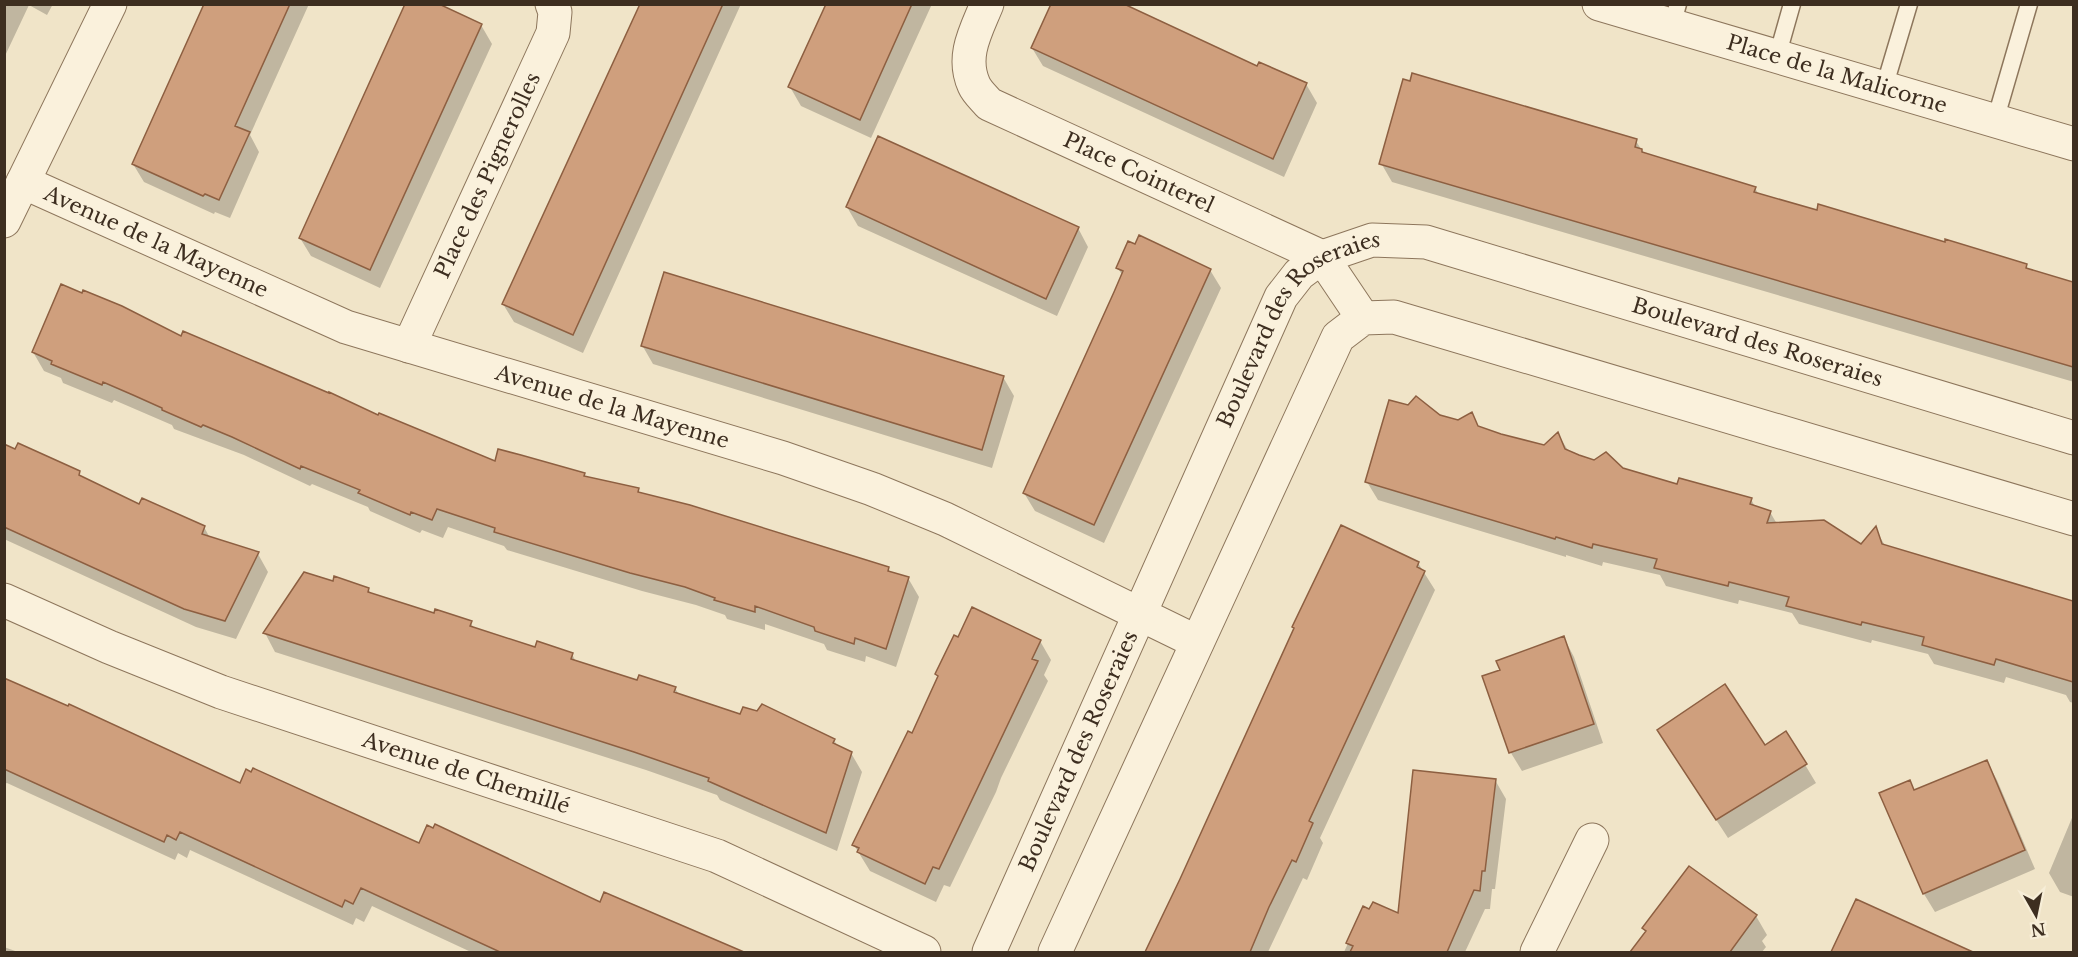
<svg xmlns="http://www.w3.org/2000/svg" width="2078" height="957" font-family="'Libre Baskerville',serif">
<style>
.shadow{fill:#0003}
.building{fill:#cf9f7d;stroke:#8d5f41;stroke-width:1.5}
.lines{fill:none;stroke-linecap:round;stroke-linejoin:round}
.service-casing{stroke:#8d765c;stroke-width:19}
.minor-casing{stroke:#8d765c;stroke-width:35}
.tertiary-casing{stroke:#8d765c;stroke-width:35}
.service{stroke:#faf1dc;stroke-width:16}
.minor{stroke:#faf1dc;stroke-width:33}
.tertiary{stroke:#faf1dc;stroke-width:33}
.labels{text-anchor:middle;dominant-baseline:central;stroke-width:4.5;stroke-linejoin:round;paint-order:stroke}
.street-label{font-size:21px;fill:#3d2e20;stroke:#f7eed8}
</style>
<rect width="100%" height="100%" fill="#f0e4c8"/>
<path class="shadow" d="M 4,4 L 53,4 L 47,15 L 29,5 L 4,58 Z
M 206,4 L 309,4 L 250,135 L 259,152 L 230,218 L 215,212 L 214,214 L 144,182 L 133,164 Z
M 641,4 L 741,4 L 583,353 L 514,322 L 503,304 Z
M 828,4 L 932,4 L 871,138 L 801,106 L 790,87 Z
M 481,25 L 492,44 L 380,288 L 311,256 L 300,238 Z
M 1032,48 L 1257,68 L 1306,84 L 1317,103 L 1284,177 L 1043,66 Z
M 1636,141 L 1644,154 L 1755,188 L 1759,195 L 2026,266 L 2029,271 L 2074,284 L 2074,382 L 1392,182 L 1381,163 Z
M 847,207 L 1078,228 L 1088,247 L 1057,316 L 858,226 Z
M 1118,268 L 1210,270 L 1221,288 L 1104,543 L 1035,511 L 1024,493 L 1122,275 Z
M 182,338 L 496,463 L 584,474 L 586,478 L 638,489 L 640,494 L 888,569 L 891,573 L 908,578 L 919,597 L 896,667 L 866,656 L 865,662 L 827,650 L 824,644 L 765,624 L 765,630 L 727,619 L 725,615 L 696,605 L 642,591 L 507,550 L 504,546 L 448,527 L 443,538 L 422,530 L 420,533 L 370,511 L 368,507 L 312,484 L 310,486 L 244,455 L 174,429 L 172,425 L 114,400 L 112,403 L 63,383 L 61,378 L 44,371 L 33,352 Z
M 642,345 L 1003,377 L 1014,396 L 992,468 L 653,364 Z
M 1439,417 L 1545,447 L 1558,434 L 1569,452 L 1678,486 L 1751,499 L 1755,507 L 1770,512 L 1777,524 L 1861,546 L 1875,529 L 1886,547 L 2074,602 L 2074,703 L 2070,702 L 2066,695 L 2006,677 L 2004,683 L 1934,664 L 1928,654 L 1872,640 L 1871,643 L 1799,624 L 1792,613 L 1739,600 L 1738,604 L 1666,586 L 1660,575 L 1603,562 L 1602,566 L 1566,555 L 1566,557 L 1378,500 L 1367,482 Z
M 4,446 L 79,472 L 83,479 L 140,506 L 204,527 L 210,538 L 258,554 L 268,572 L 236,639 L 196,627 L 4,539 Z
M 1418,563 L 1435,590 L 1320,838 L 1323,843 L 1307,880 L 1303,878 L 1268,952 L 1147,952 L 1182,879 Z
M 334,583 L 368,589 L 372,595 L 435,615 L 471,623 L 474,629 L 536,648 L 572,654 L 576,662 L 638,681 L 675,688 L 679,695 L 741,716 L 834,740 L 838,747 L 851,753 L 862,772 L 837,851 L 720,800 L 717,795 L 646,770 L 275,652 L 265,633 Z
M 1564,638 L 1574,657 L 1603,743 L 1522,771 L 1511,753 L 1484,677 L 1502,671 Z
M 959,639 L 1040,641 L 1051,660 L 1044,675 L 1048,681 L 1001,778 L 996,792 L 950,887 L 944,885 L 936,902 L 870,871 L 854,845 L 912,734 L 939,678 L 937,674 Z
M 4,679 L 241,785 L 600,904 L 604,894 L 740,952 L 471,952 L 372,906 L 364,922 L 356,918 L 353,925 L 190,850 L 187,858 L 178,853 L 175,860 L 7,783 L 4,784 Z
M 1786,733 L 1816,783 L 1728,838 L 1670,749 L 1764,747 Z
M 1987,762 L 1997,780 L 2035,869 L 1935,912 L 1924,894 L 1915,792 Z
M 1495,780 L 1506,799 L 1495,889 L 1492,889 L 1490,909 L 1485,909 L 1465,952 L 1344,952 L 1364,908 L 1399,916 Z
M 2074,813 L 2074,897 L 2060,892 L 2049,873 Z
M 1689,868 L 1756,916 L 1767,935 L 1762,941 L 1766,947 L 1762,952 L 1632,952 L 1646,933 L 1643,928 Z
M 1843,925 L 1933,936 L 1943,952 L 1831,952 Z
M 4,947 L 18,952 L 4,952 Z"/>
<path class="building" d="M 204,4 L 290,4 L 235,126 L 250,132 L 219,200 L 205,194 L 203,196 L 132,164 Z
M 405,4 L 439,4 L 482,24 L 370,270 L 299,238 Z
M 640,4 L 723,4 L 573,335 L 502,304 Z
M 826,4 L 912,4 L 860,120 L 788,87 Z
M 1051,4 L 1124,4 L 1257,66 L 1259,62 L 1307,83 L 1273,159 L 1031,48 Z
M 1412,73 L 1637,139 L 1635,147 L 1642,149 L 1642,152 L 1756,187 L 1754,192 L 1817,210 L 1818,204 L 1945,242 L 1945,239 L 2027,264 L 2026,268 L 2073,282 L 2073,367 L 1379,164 L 1403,79 L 1410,81 Z
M 878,136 L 1079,227 L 1046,299 L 846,207 Z
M 1139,235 L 1211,269 L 1094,525 L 1023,493 L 1114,292 L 1123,271 L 1116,268 L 1128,241 L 1135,244 Z
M 664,272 L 1004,376 L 982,450 L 641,346 Z
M 61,284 L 82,293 L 83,290 L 122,306 L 181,336 L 183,331 L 329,393 L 329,392 L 378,415 L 379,413 L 495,461 L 498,449 L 521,455 L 585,473 L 584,476 L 639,488 L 638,492 L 690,505 L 889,567 L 888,571 L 909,577 L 886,649 L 855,638 L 854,644 L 815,631 L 814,627 L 755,606 L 755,612 L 714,600 L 715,598 L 685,587 L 630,573 L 494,532 L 495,528 L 437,509 L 432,520 L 411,512 L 410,515 L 358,493 L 360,490 L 301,466 L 300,469 L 232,437 L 203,425 L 201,427 L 162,410 L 162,408 L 133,395 L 103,382 L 102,385 L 51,364 L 52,361 L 32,352 Z
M 1416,396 L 1440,415 L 1458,420 L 1472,412 L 1478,426 L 1501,434 L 1544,445 L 1558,432 L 1565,449 L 1579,455 L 1594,460 L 1606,452 L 1623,468 L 1677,484 L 1679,478 L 1752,498 L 1750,504 L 1771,511 L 1767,523 L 1824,520 L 1861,544 L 1876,526 L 1882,544 L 2073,601 L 2073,682 L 1996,659 L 1994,665 L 1922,645 L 1924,637 L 1862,622 L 1861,625 L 1786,606 L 1789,597 L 1729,582 L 1728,586 L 1654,568 L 1657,559 L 1593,544 L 1592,548 L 1556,537 L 1555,539 L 1365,482 L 1389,400 L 1408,405 Z
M 18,443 L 80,471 L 79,475 L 139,504 L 142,498 L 205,526 L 202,534 L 259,552 L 225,621 L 184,609 L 4,527 L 4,444 L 15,449 Z
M 1341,525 L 1419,562 L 1417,567 L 1425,571 L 1309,821 L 1313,823 L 1296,862 L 1292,860 L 1269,907 L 1250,952 L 1145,952 L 1180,879 L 1294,628 L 1292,627 Z
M 304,572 L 333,581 L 334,576 L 369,588 L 368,592 L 434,613 L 435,609 L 472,621 L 470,626 L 535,647 L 537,641 L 573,653 L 571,659 L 637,680 L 639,675 L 676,687 L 674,692 L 740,714 L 743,707 L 757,711 L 762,704 L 835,739 L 833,743 L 852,752 L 826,833 L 708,781 L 709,778 L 634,752 L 263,633 Z
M 972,607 L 1041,640 L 1032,659 L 1038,661 L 939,869 L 933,867 L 925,884 L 857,852 L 859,848 L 852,845 L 908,731 L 912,733 L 938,676 L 935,674 L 954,635 L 958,637 Z
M 1564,636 L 1594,724 L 1509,753 L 1482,676 L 1500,670 L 1496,661 Z
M 4,678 L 68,706 L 69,704 L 240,783 L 246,769 L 251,772 L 253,768 L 419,843 L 427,825 L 433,828 L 435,824 L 600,902 L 604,892 L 744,952 L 500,952 L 361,888 L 353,904 L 345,900 L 342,907 L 180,832 L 176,840 L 167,835 L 164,842 L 4,769 Z
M 1725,684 L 1765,745 L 1786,731 L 1807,764 L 1716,820 L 1657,730 Z
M 1987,760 L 2025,850 L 1923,894 L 1879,793 L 1910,780 L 1914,790 Z
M 1413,770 L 1496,779 L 1485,871 L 1482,871 L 1480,891 L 1474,890 L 1447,952 L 1350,952 L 1353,946 L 1346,943 L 1363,906 L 1369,909 L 1373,902 L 1398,913 Z
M 1689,866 L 1757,915 L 1730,952 L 1630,952 L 1646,931 L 1642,928 Z
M 1856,899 L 1973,952 L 1831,952 Z"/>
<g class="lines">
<defs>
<path id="service" d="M 1672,26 L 1678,4
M 1777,57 L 1792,4
M 1884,88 L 1909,4
M 1995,121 L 2029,4"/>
<g id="minor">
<path id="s1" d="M 987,4 C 976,31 961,56 974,85 C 977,92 984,98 989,104 L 1322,257 L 1363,318"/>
<path id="s2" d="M 1599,4 L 2074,144"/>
<path id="s3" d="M 23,182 L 346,327 L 783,458 L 872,489 L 945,519 L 1197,642"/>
<path d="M 4,221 L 110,4"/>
<path id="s4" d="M 409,346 L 553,33 L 555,12 L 552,4"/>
<path id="s5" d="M 4,600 L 109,647 L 221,692 L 717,856 L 924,952"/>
<path d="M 1537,952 L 1592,840"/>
</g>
<g id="tertiary">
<path id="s6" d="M 989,952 L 1281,297 L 1299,274 L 1322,257 L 1372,240 L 1426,242 L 2074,438"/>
<path d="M 1055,952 L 1338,337 L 1363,318 L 1394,317 L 2074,519"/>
</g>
</defs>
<use href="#service" class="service-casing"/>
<use href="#minor" class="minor-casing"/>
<use href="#tertiary" class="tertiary-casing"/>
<use href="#service" class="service"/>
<use href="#minor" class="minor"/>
<use href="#tertiary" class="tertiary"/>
</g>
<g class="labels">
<g class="street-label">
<text stroke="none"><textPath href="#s2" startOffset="248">Place de la Malicorne</textPath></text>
<text stroke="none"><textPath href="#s1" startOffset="274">Place Cointerel</textPath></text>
<text stroke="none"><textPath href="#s4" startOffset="188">Place des Pignerolles</textPath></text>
<text stroke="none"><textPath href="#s3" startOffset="146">Avenue de la Mayenne</textPath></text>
<text stroke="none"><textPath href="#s6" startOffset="706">Boulevard des Roseraies</textPath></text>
<text stroke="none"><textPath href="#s6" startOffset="1228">Boulevard des Roseraies</textPath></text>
<text stroke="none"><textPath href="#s3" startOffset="632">Avenue de la Mayenne</textPath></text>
<text stroke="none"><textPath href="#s6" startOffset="220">Boulevard des Roseraies</textPath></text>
<text stroke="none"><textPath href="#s5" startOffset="494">Avenue de Chemillé</textPath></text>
</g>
</g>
<rect width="2078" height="957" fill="none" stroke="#3d2e20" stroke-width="12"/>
<g transform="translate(2036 915) rotate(171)" stroke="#f7eed8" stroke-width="4.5" paint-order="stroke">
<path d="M0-4.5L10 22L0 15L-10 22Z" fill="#3d2e20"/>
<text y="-9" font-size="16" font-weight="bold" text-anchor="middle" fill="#3d2e20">N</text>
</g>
</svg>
